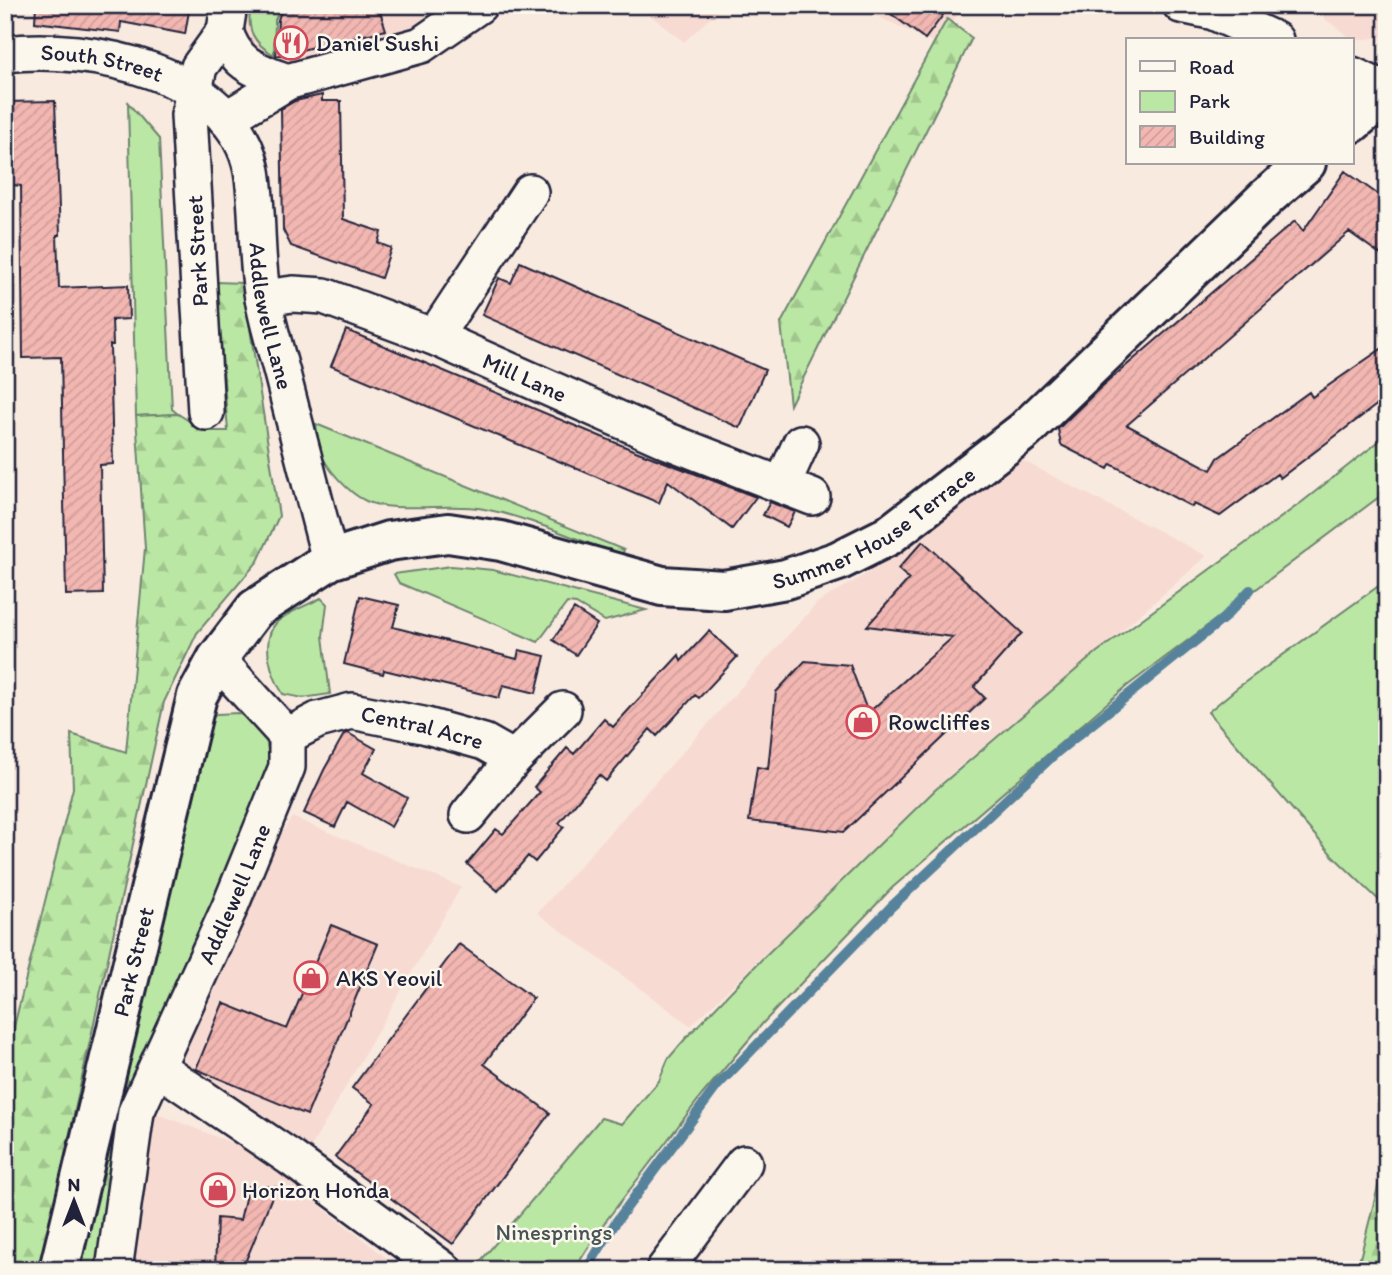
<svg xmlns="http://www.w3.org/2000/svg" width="1392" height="1275" font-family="Itim,sans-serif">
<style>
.built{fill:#f7dbd2}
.green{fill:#bbe7a4;stroke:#6e8470;stroke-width:2}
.forest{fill:url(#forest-firs);stroke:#6e8470;stroke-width:2}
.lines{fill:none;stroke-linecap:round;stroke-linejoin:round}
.stream{stroke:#57839b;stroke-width:10}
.building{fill:url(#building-hatch);stroke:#22223b;stroke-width:2}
.street-casing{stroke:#22223b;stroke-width:40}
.secondary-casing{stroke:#22223b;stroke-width:44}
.street{stroke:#fbf7ec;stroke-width:35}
.secondary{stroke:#fbf7ec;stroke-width:38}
.labels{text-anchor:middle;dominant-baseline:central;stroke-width:5;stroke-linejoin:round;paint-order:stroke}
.poi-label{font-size:23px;fill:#22223b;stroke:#fbf7ec;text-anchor:start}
.street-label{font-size:23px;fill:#22223b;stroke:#fbf7ec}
.park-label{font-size:23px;fill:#485355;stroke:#fbf7ec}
</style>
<defs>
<pattern id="forest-firs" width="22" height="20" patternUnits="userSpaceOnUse" patternTransform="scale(1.75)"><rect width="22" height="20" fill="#bbe7a4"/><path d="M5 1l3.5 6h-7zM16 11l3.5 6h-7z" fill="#a0c68e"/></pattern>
<pattern id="building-hatch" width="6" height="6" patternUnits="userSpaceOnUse" patternTransform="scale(1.75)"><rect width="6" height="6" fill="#f3b7b2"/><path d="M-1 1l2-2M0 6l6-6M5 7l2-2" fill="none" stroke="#d09d9a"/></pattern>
</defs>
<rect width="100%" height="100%" fill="#f9eae0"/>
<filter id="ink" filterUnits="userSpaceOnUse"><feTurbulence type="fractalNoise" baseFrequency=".0143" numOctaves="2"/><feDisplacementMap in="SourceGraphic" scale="14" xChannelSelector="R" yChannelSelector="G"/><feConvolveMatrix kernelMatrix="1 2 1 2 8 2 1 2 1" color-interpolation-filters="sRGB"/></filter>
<g filter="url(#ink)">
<path class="built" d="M 223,5 L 455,5 L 416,29 L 290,67 L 244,51 Z
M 637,5 L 724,5 L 684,42 Z
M 853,5 L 965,5 L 937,44 Z
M 1307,5 L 1387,5 L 1387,36 L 1354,41 Z
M 1018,458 L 1207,556 L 1110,641 L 945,779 L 691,1026 L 537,913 L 818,602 L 886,562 Z
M 292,817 L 461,887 L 306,1156 L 175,1063 L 258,870 Z
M 148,1110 L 284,1163 L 303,1182 L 303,1192 L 402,1270 L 123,1270 Z"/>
<path class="green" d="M 251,5 L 281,5 L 275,20 L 274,55 C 253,43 246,29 251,5 Z
M 128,103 L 159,139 L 172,409 L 178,414 L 136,416 Z
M 316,424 L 624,550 L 622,555 C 576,540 532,518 484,509 C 452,502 393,514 366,501 C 350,494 325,468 320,450 C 318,442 317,432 316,424 Z
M 1387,435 L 1387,491 L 1127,686 L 892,888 L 763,1023 L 702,1095 L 602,1226 L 574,1270 L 473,1270 L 601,1118 L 622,1124 L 659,1081 L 668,1059 L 686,1038 L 764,957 L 935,790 L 1097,652 L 1302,502 Z
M 451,566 L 493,570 L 646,610 L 605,621 L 576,604 L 567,603 L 538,642 L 399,583 L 394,574 Z
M 1387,580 L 1387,908 L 1332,855 L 1208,712 L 1237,688 Z
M 321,598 L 327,604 L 323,636 L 330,694 L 303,698 L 283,694 C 272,676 259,641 277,622 C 288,612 308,605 321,598 Z
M 238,713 C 270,732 269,742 268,777 L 130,1109 L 117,1106 L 205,724 L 217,714 Z"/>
<path class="forest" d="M 947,19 L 972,38 L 790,405 L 781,323 Z
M 216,282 L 243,283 L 279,516 L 258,561 L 197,633 L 164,702 L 40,1270 L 5,1270 L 5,1063 L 73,788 L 71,734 L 126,752 L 145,548 L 136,416 L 178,414 L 205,431 L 228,431 Z
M 117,1106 L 130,1109 L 103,1270 L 78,1270 Z
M 1387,1151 L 1387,1270 L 1357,1270 Z"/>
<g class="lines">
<path class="stream" d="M 586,1270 L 616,1222 L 717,1086 L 891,907 L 1057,752 L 1224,618 L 1250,590"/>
</g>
<path class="building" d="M 36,5 L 190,5 L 185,34 L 121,22 L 120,32 L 35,22 Z
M 283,5 L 378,5 L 386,30 L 276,56 L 278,20 Z
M 879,5 L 929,5 L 943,15 L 925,39 Z
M 322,95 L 322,101 L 341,101 L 343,219 L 381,232 L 378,243 L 391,248 L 381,278 L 291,246 L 283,230 L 281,109 L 295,101 Z
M 55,101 L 60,235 L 57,235 L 59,288 L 128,285 L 129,319 L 112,320 L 113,345 L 110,345 L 113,464 L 100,465 L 103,594 L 66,595 L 61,357 L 23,358 L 21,186 L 5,184 L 5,102 Z
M 1345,171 L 1387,201 L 1387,259 L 1349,232 L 1127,425 L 1211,470 L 1218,458 L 1309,392 L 1312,397 L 1387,345 L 1387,397 L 1280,478 L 1277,474 L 1220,516 L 1194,504 L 1192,507 L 1111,464 L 1108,469 L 1061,445 L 1058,429 L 1099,389 L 1295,221 L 1303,231 Z
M 520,262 L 765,370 L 740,428 L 482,315 L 499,278 L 511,283 Z
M 346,330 L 633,450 L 756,497 L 732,529 L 668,481 L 659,503 L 331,366 Z
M 770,502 L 795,512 L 787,527 L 763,515 Z
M 923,541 L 1022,633 L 974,687 L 985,698 L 844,832 L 749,821 L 757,767 L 768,769 L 776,692 L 805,661 L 850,665 L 868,713 L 953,637 L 867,626 L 909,579 L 898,569 Z
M 360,596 L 399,605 L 393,627 L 517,659 L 519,650 L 545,656 L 536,693 L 503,685 L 499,698 L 384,670 L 383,674 L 344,664 Z
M 574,609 L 597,624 L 576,655 L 553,640 Z
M 709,631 L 737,657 L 699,698 L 695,695 L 657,736 L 650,729 L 606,781 L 599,775 L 559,823 L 564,827 L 535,862 L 528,856 L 498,891 L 467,864 L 496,829 L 503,834 L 540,792 L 534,787 L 567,748 L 574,754 L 604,719 L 613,727 L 679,655 L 681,661 Z
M 348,733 L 376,749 L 363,773 L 407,798 L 391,827 L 347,802 L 335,827 L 304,813 L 324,770 L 344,734 Z
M 331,925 L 378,944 L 307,1115 L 196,1069 L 223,1003 L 287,1029 Z
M 459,944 L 533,998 L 484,1064 L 550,1113 L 453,1244 L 335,1157 L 374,1104 L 352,1088 Z
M 248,1186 L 276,1187 L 242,1270 L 215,1270 L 217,1218 L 240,1220 Z"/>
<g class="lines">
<defs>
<g id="street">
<path d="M 1181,5 L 1214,12 L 1275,40"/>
<path d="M 225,31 C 235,65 256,70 287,82"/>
<path id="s1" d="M 5,54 C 89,44 233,71 252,171 C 259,213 255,256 263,298 C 268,327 278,356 285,385 C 300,443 315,502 330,560"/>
<path d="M 1352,75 L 1387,91"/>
<path d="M 226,119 L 287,82 L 421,45 L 479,5"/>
<path id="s2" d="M 263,298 L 293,294 L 324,296 L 434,337 L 668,441 L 812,497"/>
<path d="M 434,337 L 530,192"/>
<path d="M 206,412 L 189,115 L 199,67 L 225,31 L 229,5"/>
<path d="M 782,485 L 801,443"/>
<path id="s3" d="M 287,736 L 318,720 L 352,711 L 423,725 L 484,742 L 514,759 L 563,710"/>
<path d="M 468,815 L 514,759"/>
<path d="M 157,1067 L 291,1158 L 444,1270"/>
<path id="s4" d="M 114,1270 L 136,1112 L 229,909 L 287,767 L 287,736 L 217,659"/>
<path d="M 664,1270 L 744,1163"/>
</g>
<g id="secondary">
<path d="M 1352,123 L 1387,93"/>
<path id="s5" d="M 59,1270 L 197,696 L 217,659 L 255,609 L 330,560 L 389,541 L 448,533 L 501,541 L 662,586 L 724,590 L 786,579 L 838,561 L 888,536 L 1024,431 L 1268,196 L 1306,163"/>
</g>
</defs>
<use href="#street" class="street-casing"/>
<use href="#secondary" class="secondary-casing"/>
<use href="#street" class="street"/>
<use href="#secondary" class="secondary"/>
</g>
</g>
<defs>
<symbol id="restaurant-ring" viewBox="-11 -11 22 22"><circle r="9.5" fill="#fbf7ec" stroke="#d1495b" stroke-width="1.5"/><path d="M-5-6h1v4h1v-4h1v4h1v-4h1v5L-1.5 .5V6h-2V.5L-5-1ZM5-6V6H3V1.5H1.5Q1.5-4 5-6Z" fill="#d1495b"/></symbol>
<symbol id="shop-ring" viewBox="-11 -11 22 22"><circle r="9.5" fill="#fbf7ec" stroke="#d1495b" stroke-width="1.5"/><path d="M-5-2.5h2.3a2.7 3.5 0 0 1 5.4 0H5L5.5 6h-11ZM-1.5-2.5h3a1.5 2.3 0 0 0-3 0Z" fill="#d1495b"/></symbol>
</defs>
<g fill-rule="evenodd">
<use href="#restaurant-ring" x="272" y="24" width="38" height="38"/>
<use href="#shop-ring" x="844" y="703" width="38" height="38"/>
<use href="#shop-ring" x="292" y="959" width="38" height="38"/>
<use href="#shop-ring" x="199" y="1171" width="38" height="38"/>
</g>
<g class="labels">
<g class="poi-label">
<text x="316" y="43">Daniel Sushi</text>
<text x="888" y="722">Rowcliffes</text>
<text x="336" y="978">AKS Yeovil</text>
<text x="242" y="1190">Horizon Honda</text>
</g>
<g class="street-label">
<text stroke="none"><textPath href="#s1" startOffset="98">South Street</textPath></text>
<text transform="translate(197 251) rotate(-93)">Park Street</text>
<text stroke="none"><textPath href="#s1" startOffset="444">Addlewell Lane</textPath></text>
<text stroke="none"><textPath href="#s2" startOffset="278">Mill Lane</textPath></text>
<text stroke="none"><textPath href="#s5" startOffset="1354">Summer House Terrace</textPath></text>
<text stroke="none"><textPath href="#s3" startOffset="142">Central Acre</textPath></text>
<text stroke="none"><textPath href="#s4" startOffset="399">Addlewell Lane</textPath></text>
<text stroke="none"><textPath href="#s5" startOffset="317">Park Street</textPath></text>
</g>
<g class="park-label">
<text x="554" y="1232">Ninesprings</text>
</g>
</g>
<rect width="1392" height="1275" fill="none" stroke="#fbf7ec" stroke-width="28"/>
<rect x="14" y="14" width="1364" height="1247" fill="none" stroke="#22223b" stroke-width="2.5" filter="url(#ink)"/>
<rect x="1126" y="38" width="228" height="126" fill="#fbf7ec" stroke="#a4a2a5" stroke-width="2"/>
<rect x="1140" y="61" width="35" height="10" fill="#fbf7ec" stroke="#a4a2a5" stroke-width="2"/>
<text x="1189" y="74" font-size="21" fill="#22223b">Road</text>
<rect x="1140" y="91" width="35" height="21" fill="#bbe7a4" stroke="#a4a2a5" stroke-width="2"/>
<text x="1189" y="108" font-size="21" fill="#22223b">Park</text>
<rect x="1140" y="126" width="35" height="21" fill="url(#building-hatch)" stroke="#a4a2a5" stroke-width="2"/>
<text x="1189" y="144" font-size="21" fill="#22223b">Building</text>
<g transform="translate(74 1201)" stroke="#fbf7ec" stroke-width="5" paint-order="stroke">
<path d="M0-5L12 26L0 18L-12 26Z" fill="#22223b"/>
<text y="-10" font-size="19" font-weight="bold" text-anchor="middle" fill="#22223b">N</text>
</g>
</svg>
